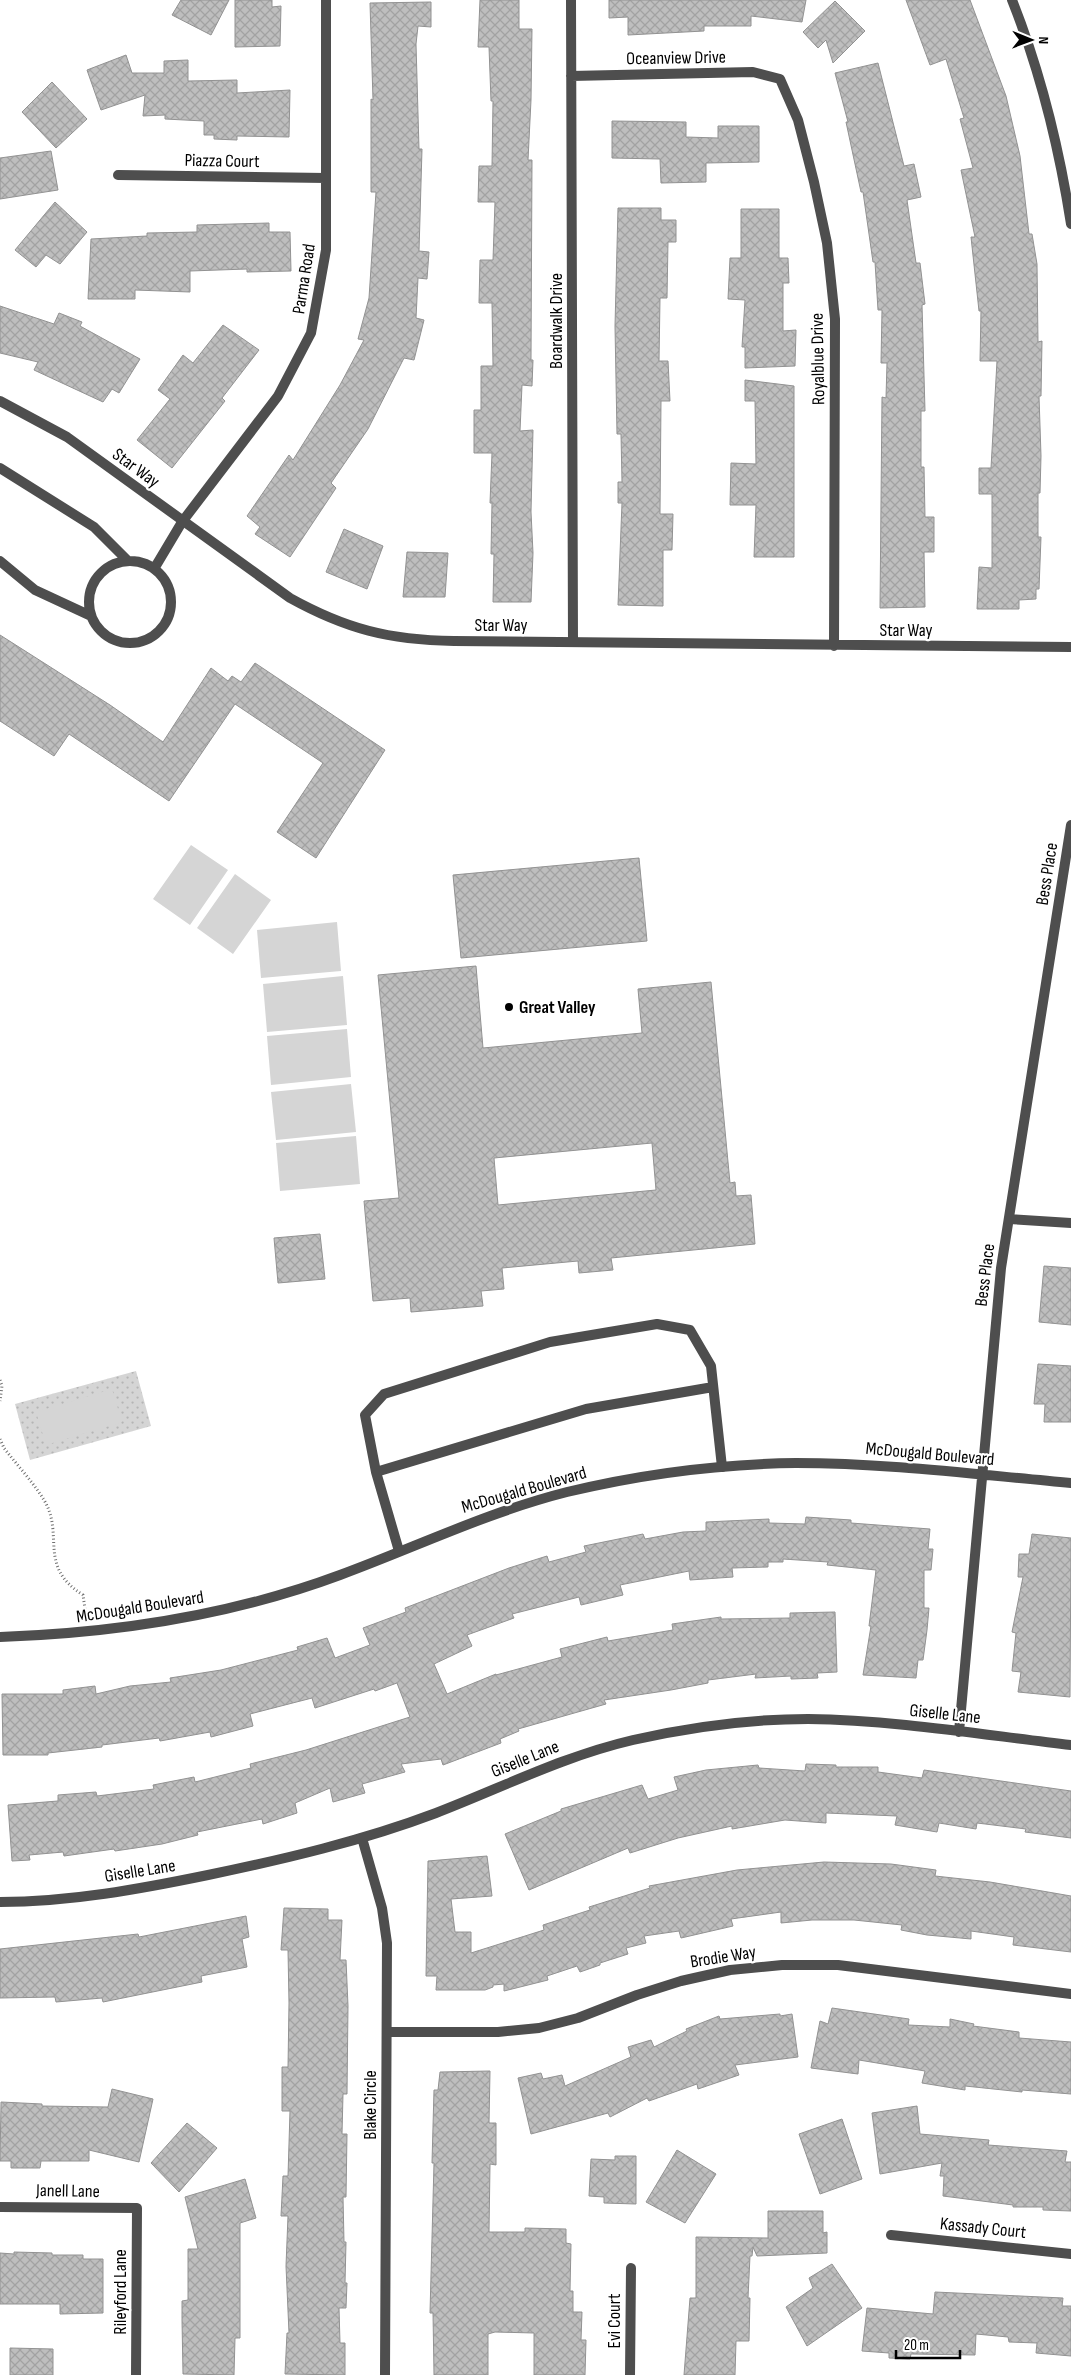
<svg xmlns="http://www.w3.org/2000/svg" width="1071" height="2375" font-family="'Sofia Sans Condensed',sans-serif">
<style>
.park{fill:url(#park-dots)}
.garden{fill:#d5d5d5}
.building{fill:url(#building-cross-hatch);stroke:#929292;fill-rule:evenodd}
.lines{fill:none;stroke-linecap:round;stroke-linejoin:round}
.path{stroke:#707070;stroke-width:3;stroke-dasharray:1 2.5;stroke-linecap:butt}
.lane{stroke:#4e4e4e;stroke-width:10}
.street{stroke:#4e4e4e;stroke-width:10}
.poi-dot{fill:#000;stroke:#fff;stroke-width:2}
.labels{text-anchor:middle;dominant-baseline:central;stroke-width:4.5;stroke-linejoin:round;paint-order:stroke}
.street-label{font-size:18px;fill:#000;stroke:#fff}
.poi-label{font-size:18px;font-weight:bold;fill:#000;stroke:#fff;text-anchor:start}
</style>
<defs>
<pattern id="park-dots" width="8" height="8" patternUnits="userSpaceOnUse" patternTransform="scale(1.25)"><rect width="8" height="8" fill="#d5d5d5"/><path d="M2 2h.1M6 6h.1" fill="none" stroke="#b5b5b5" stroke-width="1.8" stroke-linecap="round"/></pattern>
<pattern id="building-cross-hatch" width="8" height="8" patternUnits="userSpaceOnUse" patternTransform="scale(1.25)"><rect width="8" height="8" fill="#bebebe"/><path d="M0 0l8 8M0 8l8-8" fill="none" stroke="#a2a2a2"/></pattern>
</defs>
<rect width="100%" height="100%" fill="#fff"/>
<path class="park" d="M 136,1371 L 151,1426 L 30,1460 L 15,1404 Z"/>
<path class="garden" d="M 191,845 L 228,870 L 190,925 L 153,899 Z
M 235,874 L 271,900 L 233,954 L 197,928 Z
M 337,922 L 341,971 L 261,978 L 257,930 Z
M 343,976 L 347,1025 L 267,1032 L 263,984 Z
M 347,1029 L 351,1077 L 271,1085 L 267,1036 Z
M 351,1084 L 356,1132 L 276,1140 L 271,1092 Z
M 356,1136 L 360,1184 L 280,1191 L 276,1143 Z
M 112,1389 L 122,1422 L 46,1445 L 36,1412 Z"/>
<path class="building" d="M 181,0 L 229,0 L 211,35 L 172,15 Z
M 235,0 L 272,0 L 272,7 L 281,6 L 280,46 L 235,47 Z
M 480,0 L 519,0 L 519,29 L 532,29 L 531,100 L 528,160 L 532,160 L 531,360 L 533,360 L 532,386 L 522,385 L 520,431 L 533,430 L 531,512 L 533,553 L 531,602 L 493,602 L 494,554 L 491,554 L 492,503 L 490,503 L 492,453 L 474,453 L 474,410 L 481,410 L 481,366 L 493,366 L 492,303 L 479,303 L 480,260 L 493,260 L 495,202 L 478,202 L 479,166 L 492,166 L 493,101 L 491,101 L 489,47 L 478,47 Z
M 609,0 L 806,0 L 802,22 L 751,16 L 751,26 L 704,26 L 704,31 L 628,35 L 628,17 L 609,18 Z
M 906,0 L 970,0 L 1006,96 L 1020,156 L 1029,234 L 1032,234 L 1037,264 L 1038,342 L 1042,341 L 1041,396 L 1039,396 L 1041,456 L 1040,493 L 1038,493 L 1038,537 L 1041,537 L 1039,589 L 1036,589 L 1036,599 L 1019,600 L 1019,609 L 977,609 L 979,567 L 992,568 L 992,494 L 979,494 L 979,468 L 991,468 L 997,361 L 980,361 L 981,311 L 979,311 L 971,237 L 975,237 L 961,170 L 973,168 L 960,119 L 964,118 L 946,59 L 930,65 Z
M 835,1 L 865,31 L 833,63 L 826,40 L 818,48 L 803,32 Z
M 431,2 L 431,27 L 418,26 L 416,44 L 419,149 L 422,149 L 419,251 L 429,252 L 427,279 L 418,278 L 416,318 L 424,320 L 414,360 L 404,358 L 368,429 L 331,483 L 336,488 L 290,557 L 255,534 L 260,527 L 247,516 L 289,455 L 293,460 L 340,385 L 364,340 L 358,339 L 369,298 L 376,192 L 371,192 L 371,99 L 373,100 L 370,3 Z
M 126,55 L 132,73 L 164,73 L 164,61 L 188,60 L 188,81 L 237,80 L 237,93 L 290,90 L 289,137 L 237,136 L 237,140 L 214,139 L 214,135 L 204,135 L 204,121 L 165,119 L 165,115 L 143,116 L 145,95 L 101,110 L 87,70 Z
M 878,63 L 904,166 L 914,164 L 921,197 L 907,200 L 916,263 L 920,263 L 925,304 L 922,305 L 925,411 L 921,411 L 921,467 L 924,467 L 925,517 L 934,517 L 934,552 L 924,552 L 925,607 L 880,608 L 882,397 L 886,398 L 887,363 L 881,363 L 882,310 L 878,310 L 875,262 L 873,262 L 863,192 L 861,192 L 846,122 L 848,122 L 835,73 Z
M 52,82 L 87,119 L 56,148 L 22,112 Z
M 612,121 L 686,122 L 686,137 L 718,138 L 718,126 L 759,126 L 759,162 L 706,163 L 706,182 L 661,183 L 660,159 L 612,158 Z
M 51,151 L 58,190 L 0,199 L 0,158 Z
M 55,202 L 87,232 L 60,264 L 46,255 L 36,267 L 15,250 Z
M 618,208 L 661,208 L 661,220 L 676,220 L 676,242 L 668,242 L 667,298 L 660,298 L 659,361 L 668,361 L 670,401 L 661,401 L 660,514 L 673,514 L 672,550 L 663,550 L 663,606 L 618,605 L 622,503 L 618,503 L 618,482 L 622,482 L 621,434 L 617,434 L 615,326 Z
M 741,209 L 779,209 L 779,258 L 788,258 L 789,283 L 783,283 L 783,331 L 796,330 L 795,366 L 745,368 L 745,347 L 742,347 L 745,300 L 728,299 L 730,258 L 741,258 Z
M 269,223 L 269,232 L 290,232 L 291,271 L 247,272 L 247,269 L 190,271 L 190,292 L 135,290 L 135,299 L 88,299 L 91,239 L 147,236 L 147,233 L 197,232 L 197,225 Z
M 0,306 L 54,324 L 59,313 L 82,322 L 80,326 L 140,359 L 119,393 L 112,389 L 103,402 L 34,370 L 38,362 L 0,353 Z
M 223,325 L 259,350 L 222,398 L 225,401 L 172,468 L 137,440 L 170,399 L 158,390 L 183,355 L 193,363 Z
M 745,380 L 794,386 L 794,557 L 754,557 L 756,505 L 730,505 L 731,463 L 756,464 L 755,401 L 745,401 Z
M 344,529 L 383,546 L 367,589 L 326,572 Z
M 407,552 L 448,553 L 445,597 L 403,597 Z
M 0,635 L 110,705 L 163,742 L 211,668 L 228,681 L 232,676 L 241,682 L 255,663 L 385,750 L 316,858 L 277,832 L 323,763 L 235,704 L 169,801 L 69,734 L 54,756 L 0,721 Z
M 639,858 L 647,941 L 461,958 L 453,875 Z
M 476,966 L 483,1048 L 642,1033 L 638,989 L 711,982 L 730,1183 L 735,1182 L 736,1196 L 751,1195 L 755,1244 L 611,1258 L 613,1270 L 579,1273 L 578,1261 L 502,1268 L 504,1289 L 481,1291 L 483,1306 L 411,1312 L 410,1298 L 373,1301 L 364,1201 L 399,1198 L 378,975 ZM 652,1143 L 656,1190 L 498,1205 L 494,1158 Z
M 320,1234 L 325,1279 L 278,1283 L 274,1238 Z
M 1044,1266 L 1071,1268 L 1071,1325 L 1039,1322 Z
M 1038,1364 L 1071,1366 L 1071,1422 L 1044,1422 L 1045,1404 L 1034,1404 Z
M 806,1517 L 851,1520 L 851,1523 L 930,1529 L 928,1549 L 933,1549 L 931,1570 L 924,1570 L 924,1608 L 929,1608 L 927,1630 L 923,1660 L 918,1660 L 916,1678 L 863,1675 L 871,1626 L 869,1626 L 876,1570 L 827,1565 L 828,1562 L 783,1559 L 783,1562 L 768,1562 L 768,1567 L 732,1568 L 733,1577 L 690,1580 L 689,1571 L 620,1585 L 623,1595 L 581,1605 L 579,1597 L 512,1614 L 514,1618 L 467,1635 L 472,1646 L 434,1664 L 447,1694 L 496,1674 L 496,1675 L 562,1657 L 560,1649 L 607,1637 L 608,1641 L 673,1630 L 672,1624 L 721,1617 L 721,1619 L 790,1618 L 790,1613 L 835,1612 L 837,1672 L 817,1673 L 818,1678 L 791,1679 L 791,1676 L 755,1678 L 756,1674 L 708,1680 L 708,1683 L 671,1690 L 604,1700 L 606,1704 L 518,1729 L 519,1731 L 500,1739 L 501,1743 L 443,1765 L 441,1759 L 401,1764 L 405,1772 L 362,1784 L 365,1793 L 333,1802 L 330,1788 L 295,1803 L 297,1813 L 263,1824 L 262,1819 L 197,1832 L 198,1835 L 162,1844 L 115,1851 L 114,1849 L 64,1856 L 63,1852 L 29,1855 L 30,1860 L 12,1861 L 8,1805 L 58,1801 L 58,1795 L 96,1792 L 97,1796 L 154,1789 L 153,1785 L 194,1777 L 195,1782 L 251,1768 L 250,1764 L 306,1750 L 410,1717 L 397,1683 L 375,1691 L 374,1689 L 315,1708 L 312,1698 L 250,1714 L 253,1726 L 211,1737 L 210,1732 L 160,1741 L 159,1738 L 102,1745 L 102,1747 L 48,1753 L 48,1755 L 3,1755 L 2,1694 L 63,1694 L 63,1690 L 95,1686 L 96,1694 L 130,1686 L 171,1682 L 170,1678 L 221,1670 L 298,1650 L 297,1647 L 327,1638 L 335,1658 L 370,1645 L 363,1628 L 406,1612 L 405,1608 L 509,1568 L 547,1556 L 549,1562 L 586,1552 L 584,1546 L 643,1534 L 645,1539 L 683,1532 L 706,1531 L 706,1522 L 769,1519 L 769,1523 L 805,1524 Z
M 1032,1534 L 1071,1538 L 1070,1697 L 1018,1692 L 1021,1672 L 1012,1671 L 1016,1633 L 1012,1632 L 1023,1577 L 1018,1577 L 1019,1554 L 1029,1554 Z
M 806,1764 L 836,1765 L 836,1767 L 878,1767 L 878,1772 L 922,1778 L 924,1770 L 1071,1791 L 1071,1838 L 1025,1832 L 1026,1829 L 977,1823 L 976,1829 L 939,1823 L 937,1832 L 895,1825 L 897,1816 L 826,1813 L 826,1823 L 785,1820 L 732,1829 L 732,1826 L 678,1838 L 630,1853 L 628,1848 L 529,1890 L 505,1834 L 561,1811 L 561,1809 L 642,1785 L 648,1799 L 678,1790 L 674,1777 L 706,1770 L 758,1765 L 759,1768 L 805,1771 Z
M 487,1856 L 492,1896 L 451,1899 L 455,1932 L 471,1932 L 471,1953 L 544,1930 L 543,1925 L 590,1910 L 589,1907 L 650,1888 L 649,1886 L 737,1870 L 824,1862 L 891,1864 L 936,1870 L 935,1876 L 990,1882 L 1071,1896 L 1071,1952 L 1013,1945 L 1014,1937 L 971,1931 L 971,1939 L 927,1935 L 901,1930 L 902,1925 L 854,1920 L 812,1920 L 781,1923 L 781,1912 L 731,1919 L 733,1926 L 681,1938 L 679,1931 L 644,1936 L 646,1943 L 626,1948 L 628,1954 L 600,1963 L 600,1965 L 580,1972 L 577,1966 L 547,1976 L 548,1980 L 504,1991 L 504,1984 L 493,1985 L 493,1987 L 485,1990 L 436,1990 L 437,1976 L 426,1976 L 428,1861 Z
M 284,1908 L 328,1909 L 328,1920 L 342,1920 L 340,1960 L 346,1960 L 348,2006 L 347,2094 L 343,2094 L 342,2134 L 347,2134 L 346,2197 L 343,2197 L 344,2242 L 346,2242 L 345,2283 L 347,2283 L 346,2308 L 339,2308 L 340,2343 L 345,2343 L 345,2375 L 285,2374 L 287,2333 L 289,2333 L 286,2266 L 288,2216 L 281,2216 L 283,2176 L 288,2176 L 290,2111 L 282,2111 L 282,2067 L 288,2067 L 289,2003 L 288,1950 L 281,1950 Z
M 246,1916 L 249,1937 L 242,1939 L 247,1967 L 201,1976 L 202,1982 L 103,2002 L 102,1998 L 56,2002 L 55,1997 L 0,1998 L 0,1949 L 138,1934 L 139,1937 Z
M 832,2008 L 909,2019 L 908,2025 L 950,2027 L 950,2019 L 974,2024 L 973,2026 L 1019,2032 L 1019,2038 L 1071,2042 L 1071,2094 L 1022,2090 L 1022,2092 L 965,2086 L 965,2090 L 922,2083 L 925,2071 L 859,2060 L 858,2074 L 811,2068 L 820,2021 L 828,2024 Z
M 780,2014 L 780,2016 L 792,2014 L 798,2057 L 735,2065 L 739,2075 L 698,2089 L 697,2084 L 649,2101 L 647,2098 L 610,2117 L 608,2113 L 531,2134 L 518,2078 L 541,2073 L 543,2079 L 562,2075 L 565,2086 L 631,2057 L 628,2047 L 651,2040 L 654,2047 L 687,2031 L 686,2029 L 719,2016 L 720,2019 Z
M 490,2071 L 489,2123 L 496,2123 L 496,2165 L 490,2164 L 489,2232 L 525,2232 L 525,2228 L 566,2229 L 566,2243 L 571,2244 L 570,2291 L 573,2291 L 573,2312 L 582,2312 L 581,2340 L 586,2340 L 585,2375 L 534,2375 L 534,2333 L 495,2332 L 488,2334 L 488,2375 L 434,2375 L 433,2313 L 430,2313 L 434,2163 L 432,2163 L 434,2090 L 438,2090 L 440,2072 Z
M 112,2089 L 153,2099 L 139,2162 L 89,2150 L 89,2161 L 41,2161 L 40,2168 L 11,2168 L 11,2161 L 0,2161 L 1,2102 L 42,2104 L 42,2106 L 108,2107 Z
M 917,2106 L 920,2134 L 989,2140 L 988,2145 L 1067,2151 L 1065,2162 L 1071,2162 L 1071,2211 L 1043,2210 L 1043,2207 L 1013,2207 L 1013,2205 L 943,2196 L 944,2176 L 940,2176 L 942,2163 L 880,2174 L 872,2113 Z
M 842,2119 L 862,2179 L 820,2194 L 799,2134 Z
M 187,2123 L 217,2148 L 179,2192 L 151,2163 Z
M 677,2150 L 716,2174 L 685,2223 L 646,2202 Z
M 615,2156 L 636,2156 L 636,2204 L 604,2203 L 604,2197 L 589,2196 L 591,2159 L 615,2160 Z
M 245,2179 L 256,2218 L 240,2223 L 240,2338 L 235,2338 L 234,2375 L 183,2374 L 182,2320 L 182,2301 L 188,2300 L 188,2249 L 198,2249 L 185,2197 Z
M 768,2211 L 823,2211 L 823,2233 L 827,2232 L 827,2253 L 757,2256 L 753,2247 L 752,2256 L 750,2256 L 748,2298 L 750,2298 L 749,2341 L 736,2341 L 735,2375 L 684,2375 L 690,2298 L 696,2298 L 696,2237 L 768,2238 Z
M 14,2252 L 52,2253 L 52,2255 L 83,2255 L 83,2259 L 103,2259 L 103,2313 L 60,2314 L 60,2304 L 0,2304 L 0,2253 L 14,2254 Z
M 832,2264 L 862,2308 L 807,2346 L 786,2307 L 813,2288 L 809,2278 Z
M 935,2292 L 1063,2298 L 1062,2306 L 1071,2306 L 1071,2356 L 1036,2353 L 1037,2343 L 1009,2342 L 1008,2337 L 976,2334 L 975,2355 L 911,2354 L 910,2359 L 889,2358 L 889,2353 L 862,2351 L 867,2308 L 933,2314 Z
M 10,2348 L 53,2349 L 53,2375 L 10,2375 Z"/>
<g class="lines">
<path class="path" d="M 0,1380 L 2,1386 L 0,1401
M 0,1439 L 4,1448 C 17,1465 33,1482 44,1500 C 65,1535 37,1566 83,1595 L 86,1616"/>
<path class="lane" d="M 0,468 L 94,527 L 128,561
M 0,561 L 35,590 L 91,616
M89 602a41 41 0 1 1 82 0a41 41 0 1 1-82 0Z
M 154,569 L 182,522
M 376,1472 L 586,1409 L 713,1387
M 399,1551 L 376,1472 L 365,1415 L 384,1394 L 550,1342 L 657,1324 L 690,1330 L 711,1366 L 722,1467"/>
<path class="street" d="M 571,0 L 573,642
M 1012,0 C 1041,73 1059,147 1071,224
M 571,76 L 753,72 L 780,79 L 798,120 L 814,182 L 827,243 L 835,319 L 834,646
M 118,175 L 326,178
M 0,401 L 67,437 L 290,598 C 346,629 389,640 454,641 L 1071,647
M 182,522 L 278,396 L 311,333 L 326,250 L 326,0
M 1009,1219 L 1071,1223
M 0,1637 C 117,1633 230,1616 340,1575 C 416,1547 488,1512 567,1492 C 642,1474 719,1464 796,1463 C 888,1463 980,1475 1071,1483
M 959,1732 L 1001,1268 L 1071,825
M 362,1838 L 382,1908 L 387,1943 L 385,2375
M 0,1902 C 70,1902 140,1889 208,1875 C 285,1859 362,1841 436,1813 C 501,1788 564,1756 633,1740 C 690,1727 749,1719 808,1719 C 896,1720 984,1735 1071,1745
M 387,2032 L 498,2032 L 539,2028 L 578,2018 L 637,1995 L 681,1981 L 730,1970 L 782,1965 L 838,1965 L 1071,1994
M 0,2207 L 137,2208 L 136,2375
M 891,2235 L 1071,2254
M 630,2375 L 631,2268"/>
</g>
<circle class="poi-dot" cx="509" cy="1007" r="5"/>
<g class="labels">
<g class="street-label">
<text transform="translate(676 58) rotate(-1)">Oceanview Drive</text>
<text transform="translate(222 161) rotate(1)">Piazza Court</text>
<text transform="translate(304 279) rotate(-81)">Parma Road</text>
<text transform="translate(556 321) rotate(-90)">Boardwalk Drive</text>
<text transform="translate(818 359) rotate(-91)">Royalblue Drive</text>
<text transform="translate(136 468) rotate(36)">Star Way</text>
<text x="501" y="625">Star Way</text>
<text x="906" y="630">Star Way</text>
<text transform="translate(1047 874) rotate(-81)">Bess Place</text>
<text transform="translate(985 1275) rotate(-83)">Bess Place</text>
<text transform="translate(930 1454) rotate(5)">McDougald Boulevard</text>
<text transform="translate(524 1490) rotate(-16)">McDougald Boulevard</text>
<text transform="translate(140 1607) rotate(-9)">McDougald Boulevard</text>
<text transform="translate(945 1714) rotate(6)">Giselle Lane</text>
<text transform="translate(525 1759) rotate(-22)">Giselle Lane</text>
<text transform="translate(140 1871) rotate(-9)">Giselle Lane</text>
<text transform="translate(723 1957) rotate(-9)">Brodie Way</text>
<text transform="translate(370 2105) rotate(-90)">Blake Circle</text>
<text transform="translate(68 2191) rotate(1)">Janell Lane</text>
<text transform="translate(983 2228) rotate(6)">Kassady Court</text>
<text transform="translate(120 2292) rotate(-90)">Rileyford Lane</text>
<text transform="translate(614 2321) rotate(-90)">Evi Court</text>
</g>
<g class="poi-label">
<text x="519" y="1007">Great Valley</text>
</g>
</g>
<g transform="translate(1031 40) rotate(91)" stroke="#ffffff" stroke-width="4" paint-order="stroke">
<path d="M0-4L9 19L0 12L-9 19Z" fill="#000000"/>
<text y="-8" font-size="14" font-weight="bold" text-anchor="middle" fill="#000000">N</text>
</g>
<path d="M896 2350v8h64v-8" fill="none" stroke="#000000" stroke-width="2.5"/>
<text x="904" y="2350" font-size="15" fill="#000000" stroke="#ffffff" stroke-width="4" paint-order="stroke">20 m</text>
</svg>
